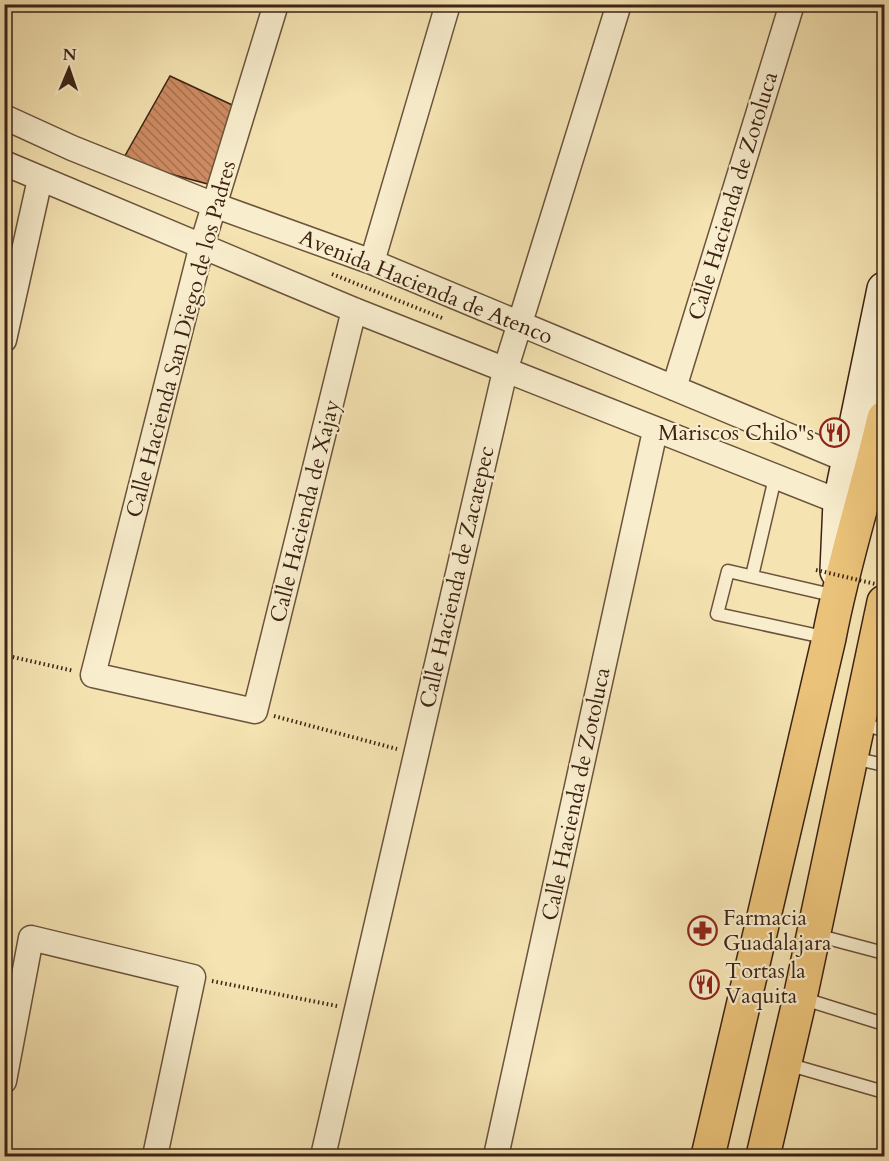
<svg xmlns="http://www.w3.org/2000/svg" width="889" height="1161" font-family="Cardo,serif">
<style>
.building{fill:url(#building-back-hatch);stroke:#3d2314;stroke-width:1.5}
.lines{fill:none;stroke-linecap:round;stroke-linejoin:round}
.service-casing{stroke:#6b533c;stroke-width:15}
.minor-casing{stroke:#6b533c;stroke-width:27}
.secondary-casing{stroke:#3d2314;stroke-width:36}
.primary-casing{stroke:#3d2314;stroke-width:36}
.path{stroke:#3d2314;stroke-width:4;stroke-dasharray:1.5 3;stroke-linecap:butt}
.service{stroke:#f8edcd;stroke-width:12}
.minor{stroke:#f8edcd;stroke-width:24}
.secondary{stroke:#f8edcd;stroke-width:33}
.primary{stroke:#eac279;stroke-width:33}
.path-bridge{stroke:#3d2314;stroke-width:4;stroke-dasharray:1.5 3;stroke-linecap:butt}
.labels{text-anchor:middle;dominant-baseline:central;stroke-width:4.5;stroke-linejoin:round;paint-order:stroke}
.street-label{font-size:22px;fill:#3d2314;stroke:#f8edcd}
.poi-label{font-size:22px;fill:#3d2314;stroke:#f8edcd;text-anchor:start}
</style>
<defs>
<pattern id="building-back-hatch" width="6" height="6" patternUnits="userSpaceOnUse" patternTransform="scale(1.5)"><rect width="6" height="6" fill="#ce8c63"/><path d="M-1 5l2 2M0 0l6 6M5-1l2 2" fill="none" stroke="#a87250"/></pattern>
</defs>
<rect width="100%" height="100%" fill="#f5e3b2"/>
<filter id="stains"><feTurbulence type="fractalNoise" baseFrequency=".00333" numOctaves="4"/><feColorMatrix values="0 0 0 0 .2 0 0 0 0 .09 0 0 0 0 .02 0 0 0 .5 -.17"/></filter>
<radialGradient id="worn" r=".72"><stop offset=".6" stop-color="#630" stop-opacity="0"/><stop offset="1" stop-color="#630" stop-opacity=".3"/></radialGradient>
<path class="building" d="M 170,76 L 243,110 L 219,187 L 122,161 Z"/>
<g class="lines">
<defs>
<path id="service" d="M 752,576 L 775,478
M 828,638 L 717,614 L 728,571 L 836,596
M 861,724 L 884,730
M 853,758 L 884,765
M 816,935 L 884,953
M 801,998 L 884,1024
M 787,1064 L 884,1092"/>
<path id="minor" d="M 276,4 L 202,245 L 93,675 L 255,711 L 354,310
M 4,117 L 72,148 L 214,205 L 372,262 L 847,460
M 4,163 L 354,310 L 840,502
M 372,262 L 448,4
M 4,340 L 40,179
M 674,388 L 792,4
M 4,1081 L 31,938 L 193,977 L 155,1156
M 323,1156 L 505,371 L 619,4
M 496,1156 L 655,431"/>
<path id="secondary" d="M 837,571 L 840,502 L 884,289"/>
<path id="primary" d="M 708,1156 L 829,638 C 843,563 867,491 884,418
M 763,1156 L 800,998 L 884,602"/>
</defs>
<use href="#service" class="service-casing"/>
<use href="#minor" class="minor-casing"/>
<use href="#secondary" class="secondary-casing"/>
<use href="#primary" class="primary-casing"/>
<path class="path" d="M 332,274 L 442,318
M 4,655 L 74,671
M 274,716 L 397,749
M 212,981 L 337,1006"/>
<use href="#service" class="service"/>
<use href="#minor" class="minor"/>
<use href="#secondary" class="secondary"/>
<use href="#primary" class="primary"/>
<path class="path-bridge" d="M 816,570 L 884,586"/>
</g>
<defs>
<symbol id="restaurant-ring" viewBox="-11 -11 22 22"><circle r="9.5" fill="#f8edcd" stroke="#8f2418" stroke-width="1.5"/><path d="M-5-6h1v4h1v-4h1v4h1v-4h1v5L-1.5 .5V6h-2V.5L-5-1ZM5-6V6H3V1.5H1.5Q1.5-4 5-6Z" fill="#8f2418"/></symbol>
<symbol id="pharmacy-ring" viewBox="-11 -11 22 22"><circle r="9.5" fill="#f8edcd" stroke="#8f2418" stroke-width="1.5"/><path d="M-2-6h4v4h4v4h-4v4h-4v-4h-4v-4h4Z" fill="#8f2418"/></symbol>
</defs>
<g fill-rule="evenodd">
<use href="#restaurant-ring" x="818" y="416" width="33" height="33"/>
<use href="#pharmacy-ring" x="686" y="914" width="33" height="33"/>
<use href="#restaurant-ring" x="688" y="968" width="33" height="33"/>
</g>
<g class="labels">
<g class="street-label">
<text transform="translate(733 196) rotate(-73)">Calle Hacienda de Zotoluca</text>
<text transform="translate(426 287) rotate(22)">Avenida Hacienda de Atenco</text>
<text transform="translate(181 339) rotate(-75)">Calle Hacienda San Diego de los Padres</text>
<text transform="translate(305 511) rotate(-76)">Calle Hacienda de Xajay</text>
<text transform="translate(457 577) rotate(-77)">Calle Hacienda de Zacatepec</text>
<text transform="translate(576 794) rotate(-78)">Calle Hacienda de Zotoluca</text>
</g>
<g class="poi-label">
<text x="814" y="433" text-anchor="end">Mariscos Chilo"s</text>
<text x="723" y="918">Farmacia<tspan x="723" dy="25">Guadalajara</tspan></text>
<text x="725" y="971">Tortas la<tspan x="725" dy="25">Vaquita</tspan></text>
</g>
</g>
<rect width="889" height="1161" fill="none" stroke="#f5e3b2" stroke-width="24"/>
<rect x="6" y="6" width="877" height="1149" fill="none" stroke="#3d2314" stroke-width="3"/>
<rect x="12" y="12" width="865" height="1137" fill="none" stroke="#3d2314" stroke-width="1.5"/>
<g transform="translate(69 69) rotate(2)" stroke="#f8edcd" stroke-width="4.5" paint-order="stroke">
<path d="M0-4.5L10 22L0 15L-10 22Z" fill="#3d2314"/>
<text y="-9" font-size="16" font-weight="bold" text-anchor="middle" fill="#3d2314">N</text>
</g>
<rect width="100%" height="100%" filter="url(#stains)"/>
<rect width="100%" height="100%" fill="url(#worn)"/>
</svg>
